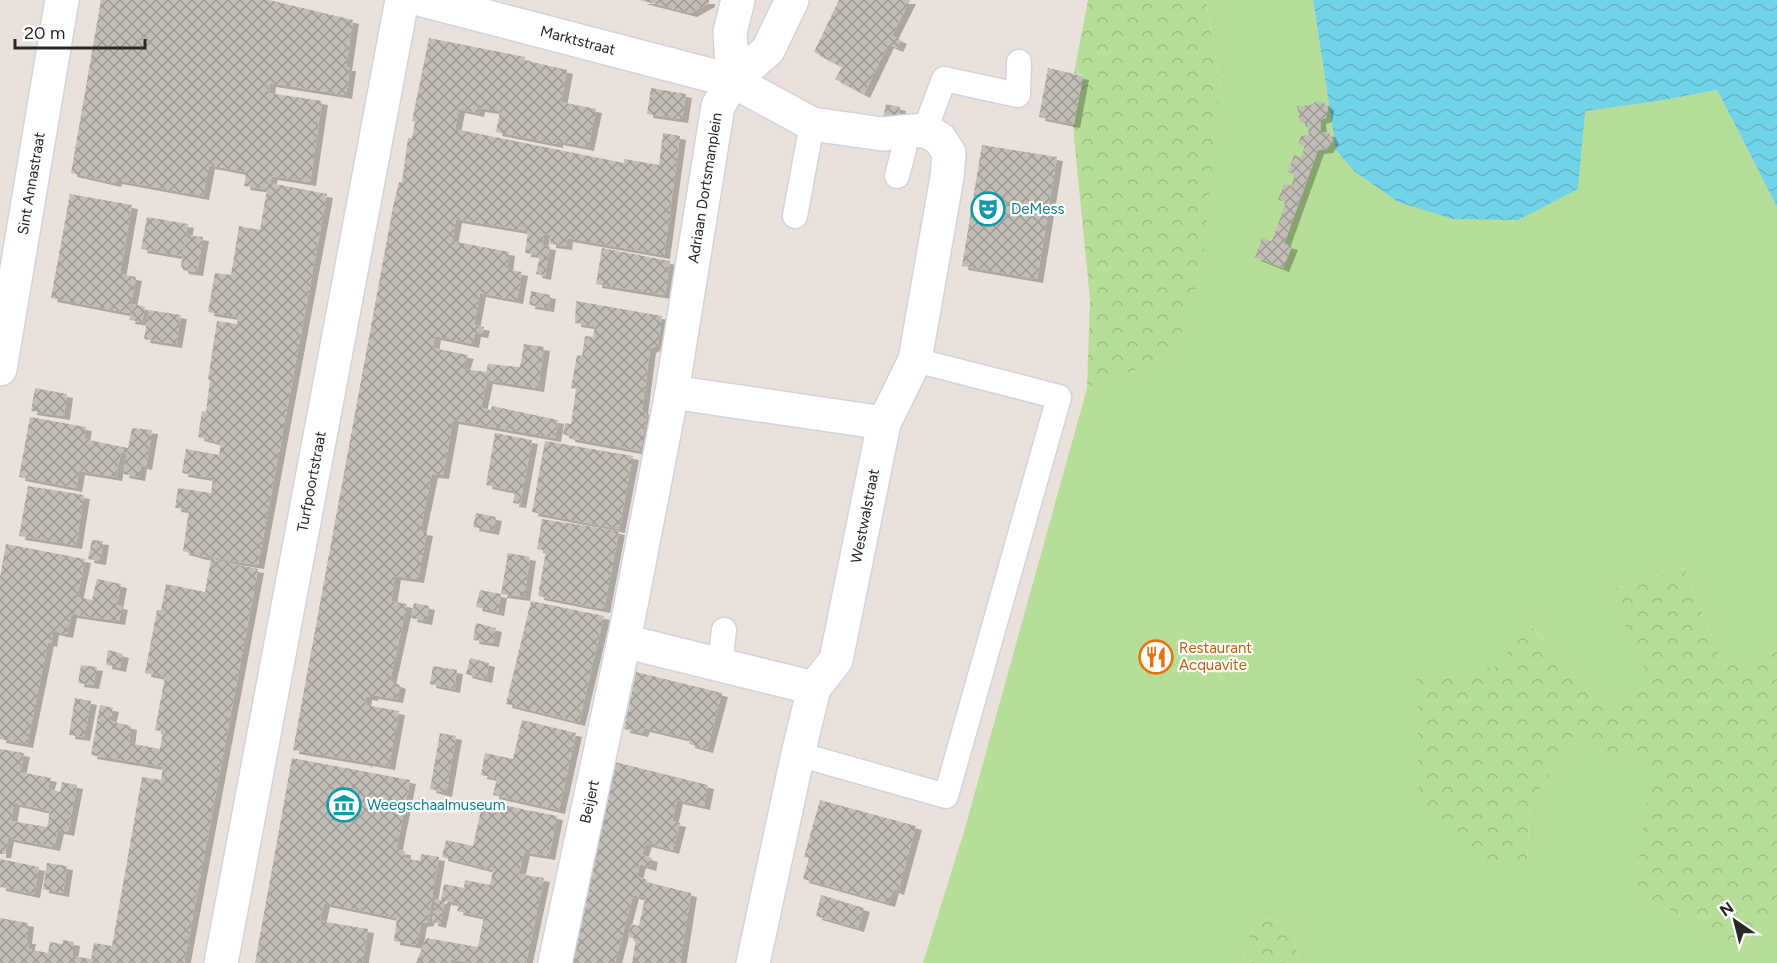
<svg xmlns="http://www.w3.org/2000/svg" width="1777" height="963" font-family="Figtree,sans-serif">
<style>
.grass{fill:#b7de99}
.forest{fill:url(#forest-crowns)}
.water{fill:url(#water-waves)}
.building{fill:url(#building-cross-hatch);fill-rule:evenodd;filter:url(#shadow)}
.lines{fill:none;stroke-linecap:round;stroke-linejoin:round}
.service-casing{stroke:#d0d4e1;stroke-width:27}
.minor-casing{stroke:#d0d4e1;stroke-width:36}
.tertiary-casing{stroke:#d0d4e1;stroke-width:36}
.service{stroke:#fff;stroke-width:24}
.minor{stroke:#fff;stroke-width:33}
.tertiary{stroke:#fff;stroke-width:33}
.labels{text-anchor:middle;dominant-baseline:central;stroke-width:4.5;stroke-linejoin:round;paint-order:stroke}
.street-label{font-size:15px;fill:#282828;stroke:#fff}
.culture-label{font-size:15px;fill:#0d838f;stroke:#fff;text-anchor:start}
.food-label{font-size:15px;fill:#c56008;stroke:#fff;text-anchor:start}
</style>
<defs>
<pattern id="forest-crowns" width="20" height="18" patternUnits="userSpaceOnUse" patternTransform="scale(1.5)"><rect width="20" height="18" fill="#b7de99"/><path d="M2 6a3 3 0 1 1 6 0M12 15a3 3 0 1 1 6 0" fill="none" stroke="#9dbe84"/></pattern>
<pattern id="water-waves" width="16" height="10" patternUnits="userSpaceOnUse" patternTransform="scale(1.5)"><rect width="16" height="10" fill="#71d3e8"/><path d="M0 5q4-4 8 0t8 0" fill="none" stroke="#62b5c7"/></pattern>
<pattern id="building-cross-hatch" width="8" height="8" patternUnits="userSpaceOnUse" patternTransform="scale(1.5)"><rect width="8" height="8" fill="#c2bcb7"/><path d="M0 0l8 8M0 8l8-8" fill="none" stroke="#9e9995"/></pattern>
<filter id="shadow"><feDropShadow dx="6" dy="4" stdDeviation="0" flood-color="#0004"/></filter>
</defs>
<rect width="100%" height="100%" fill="#eae2da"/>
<path class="grass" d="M 1206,0 L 1313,0 L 1336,150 L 1605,107 L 1658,101 L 1717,90 L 1777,207 L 1777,651 L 1724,666 L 1684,568 L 1608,591 L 1655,687 L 1597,703 L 1524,617 L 1527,861 L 1530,805 L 1571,743 L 1653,767 L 1634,892 L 1742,947 L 1777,914 L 1777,963 L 1298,963 L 1293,925 L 1255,916 L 1242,963 L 923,963 L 965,828 L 1087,388 L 1175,356 L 1220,85 Z"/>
<path class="forest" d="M 1088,0 L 1206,0 L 1220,85 L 1202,267 L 1175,356 L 1087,388 L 1090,300 L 1073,126 L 1083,75 L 1074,73 Z
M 1684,568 L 1724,666 L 1777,651 L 1777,914 L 1742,947 L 1634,892 L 1652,767 L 1571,743 L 1530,805 L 1527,861 L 1491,864 L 1455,847 L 1419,802 L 1417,678 L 1501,666 L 1523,616 L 1597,703 L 1654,687 L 1608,591 Z
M 1255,916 L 1293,925 L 1298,963 L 1242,963 Z"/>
<path class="water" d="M 1313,0 L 1777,0 L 1777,207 L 1717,90 L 1658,101 L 1585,111 L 1578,189 L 1518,220 L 1453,219 L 1398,202 L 1354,171 L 1336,150 Z"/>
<path class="building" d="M 101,0 L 269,0 L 353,20 L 346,67 L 350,67 L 346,95 L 270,83 L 269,93 L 322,101 L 310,182 L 272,176 L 270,183 L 327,194 L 258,565 L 201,556 L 183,551 L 189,510 L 175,508 L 178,488 L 211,493 L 213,478 L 182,473 L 186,449 L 219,455 L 221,443 L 198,437 L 202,411 L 206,412 L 210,380 L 208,379 L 217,321 L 237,324 L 238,317 L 208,312 L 215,273 L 231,275 L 239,226 L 260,230 L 267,189 L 244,186 L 246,172 L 209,165 L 203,196 L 116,180 L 115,183 L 71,173 Z
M 640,0 L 709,0 L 709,3 L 691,13 Z
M 839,0 L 910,0 L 892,36 L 901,40 L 897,48 L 888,44 L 864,94 L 835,79 L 842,67 L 814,52 Z
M 429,38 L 525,57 L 524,60 L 567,70 L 561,102 L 596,109 L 588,147 L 557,141 L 557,144 L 496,132 L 500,111 L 479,108 L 478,113 L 459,109 L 455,129 L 624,163 L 624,159 L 659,165 L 663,133 L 680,136 L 664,255 L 567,238 L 566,246 L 550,244 L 551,235 L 544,234 L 542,245 L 550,246 L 545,276 L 536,274 L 540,255 L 525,253 L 528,231 L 456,219 L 452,241 L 509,252 L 507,269 L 522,272 L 517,300 L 480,293 L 474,325 L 484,327 L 482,334 L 475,333 L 473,344 L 435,336 L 433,348 L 468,355 L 463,369 L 486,372 L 488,364 L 520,367 L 524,344 L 544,347 L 538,388 L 487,380 L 481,408 L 491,410 L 492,406 L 558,420 L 555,438 L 453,420 L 443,475 L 432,474 L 420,531 L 427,532 L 418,579 L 395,576 L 391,601 L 407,604 L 390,681 L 400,685 L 397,699 L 372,695 L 372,697 L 366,696 L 365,705 L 399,711 L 389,766 L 367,762 L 365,764 L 365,762 L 293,750 L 393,207 L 399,182 L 402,182 L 408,138 L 412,138 L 415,122 L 412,121 Z
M 1048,68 L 1083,76 L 1074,124 L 1039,117 Z
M 651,88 L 686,94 L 682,119 L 647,114 Z
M 1317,101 L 1323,102 L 1328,107 L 1326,118 L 1320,120 L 1321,132 L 1329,133 L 1333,140 L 1327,149 L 1318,150 L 1284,244 L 1292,246 L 1283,268 L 1255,257 L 1262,238 L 1272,241 L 1286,202 L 1278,200 L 1284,184 L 1291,186 L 1295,175 L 1288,172 L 1294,155 L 1301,158 L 1305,146 L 1298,144 L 1301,136 L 1309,135 L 1307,123 L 1300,123 L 1297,106 L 1311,105 Z
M 886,104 L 900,107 L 898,121 L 883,118 Z
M 982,145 L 1057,157 L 1037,279 L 962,266 Z
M 70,194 L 132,205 L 120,274 L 136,277 L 129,313 L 51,298 Z
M 147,217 L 188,224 L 182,256 L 141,249 Z
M 187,235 L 203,237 L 197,272 L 183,270 L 181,265 Z
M 602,248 L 670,261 L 665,295 L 596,284 Z
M 531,291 L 550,295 L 548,308 L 529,305 Z
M 576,301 L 662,316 L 658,345 L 650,349 L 642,410 L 647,416 L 641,451 L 569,438 L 569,436 L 563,434 L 565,423 L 571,424 L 576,389 L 571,388 L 577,355 L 582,356 L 585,336 L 593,337 L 595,326 L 575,323 Z
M 133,304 L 145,307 L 142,322 L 129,320 Z
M 149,310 L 181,315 L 176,344 L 144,339 Z
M 35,388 L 67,394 L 64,416 L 31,411 Z
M 30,417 L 86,427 L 84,439 L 128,448 L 132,428 L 152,430 L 146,466 L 141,465 L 139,477 L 123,474 L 127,453 L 121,452 L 116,477 L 79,471 L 76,488 L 19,477 Z
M 495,433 L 532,440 L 520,504 L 513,503 L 515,491 L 486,485 Z
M 545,441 L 633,456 L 619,529 L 532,512 Z
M 28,486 L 84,495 L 76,545 L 19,536 Z
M 476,513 L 496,517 L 493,531 L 473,527 Z
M 542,519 L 619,531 L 604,609 L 538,596 L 546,551 L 537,549 Z
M 92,540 L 103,541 L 100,561 L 88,559 Z
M 6,544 L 85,559 L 77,597 L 92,600 L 97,579 L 121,584 L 117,605 L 122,606 L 119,621 L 71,614 L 67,634 L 53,631 L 51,643 L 48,642 L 27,744 L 0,739 L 0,577 Z
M 508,553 L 530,557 L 524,597 L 501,594 Z
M 211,559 L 258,569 L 184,963 L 0,963 L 0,918 L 28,923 L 26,940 L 30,940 L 28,949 L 48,953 L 50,942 L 62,944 L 63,940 L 74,942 L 72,956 L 91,959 L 94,943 L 112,946 L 142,777 L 161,780 L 163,767 L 91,755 L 100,705 L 113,708 L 110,721 L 131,726 L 129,743 L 160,749 L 163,732 L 155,730 L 165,677 L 145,673 L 157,610 L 161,610 L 166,584 L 205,592 Z
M 480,590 L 501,594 L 498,612 L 476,607 Z
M 531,601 L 604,616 L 579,722 L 506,704 Z
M 414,603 L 429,606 L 426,621 L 411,618 Z
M 476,623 L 496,628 L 493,643 L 473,640 Z
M 108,650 L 123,654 L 120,668 L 106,665 Z
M 470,658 L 489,663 L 486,679 L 466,674 Z
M 81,665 L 97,667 L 93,685 L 78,683 Z
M 433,666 L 457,670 L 454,689 L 430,684 Z
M 636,672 L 722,693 L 707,749 L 689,744 L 690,739 L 644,728 L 642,733 L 624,729 Z
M 75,698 L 91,701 L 84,737 L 69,735 Z
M 522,720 L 576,733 L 559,810 L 493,795 L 497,778 L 481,775 L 485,753 L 513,759 Z
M 440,733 L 456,736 L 446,793 L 430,789 Z
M 0,749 L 24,753 L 20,772 L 51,778 L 48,788 L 60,792 L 62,782 L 77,785 L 68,832 L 58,830 L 54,847 L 8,838 L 5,854 L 0,854 ZM 14,803 L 50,811 L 47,827 L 11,821 Z
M 292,758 L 410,780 L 396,850 L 405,851 L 404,858 L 420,861 L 421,854 L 439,857 L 428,922 L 421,923 L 417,945 L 394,941 L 397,918 L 324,903 L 320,921 L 368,929 L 362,963 L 255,963 Z
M 615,762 L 708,785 L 704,806 L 677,800 L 672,821 L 680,823 L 673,850 L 646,843 L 642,855 L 652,858 L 650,867 L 640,864 L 637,876 L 647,880 L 646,882 L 691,893 L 680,963 L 632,963 L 636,939 L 628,937 L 631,924 L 639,926 L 645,898 L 633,895 L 615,963 L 565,963 Z
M 820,800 L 916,826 L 898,891 L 893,889 L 889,903 L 803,879 L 809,858 L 804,857 Z
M 483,801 L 557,816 L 549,856 L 524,852 L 519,874 L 544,878 L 526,963 L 471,963 L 451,959 L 450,963 L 416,963 L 426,938 L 478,947 L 484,917 L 457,911 L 459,903 L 445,901 L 440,924 L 432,922 L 436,899 L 441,900 L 444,884 L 464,888 L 465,880 L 490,885 L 493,870 L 442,857 L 446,840 L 473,846 Z
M 0,859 L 39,867 L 34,894 L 0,887 Z
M 47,863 L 67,866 L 63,893 L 43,889 Z
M 821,895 L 864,908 L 858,928 L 816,916 Z"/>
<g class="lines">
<defs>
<path id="service" d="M 925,130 L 944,79 L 1018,95 L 1019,62
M 897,176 L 904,149 L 904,132
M 795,216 L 812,124
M 720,663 L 724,630
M 798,754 L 946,796 L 1059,397 L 915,360"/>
<g id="minor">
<path d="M 733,81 L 812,124 L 882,134 L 925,130 L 940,139 L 949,153 L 947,177 L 915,360 L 884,423 L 836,660 L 814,688 L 798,754 L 753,963"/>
<path d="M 733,81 L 718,106 L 672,392 L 624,641 L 814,688"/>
<path d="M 733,81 L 730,32 L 738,0"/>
<path id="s1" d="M 0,369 L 62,0"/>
<path d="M 672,392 L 884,423"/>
<path id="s2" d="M 221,963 L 402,0"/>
<path id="s3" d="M 555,963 L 624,641"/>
</g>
<g id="tertiary">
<path id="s4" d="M 423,0 L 733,81 L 768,50 L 792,0"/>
</g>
</defs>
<use href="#service" class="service-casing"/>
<use href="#minor" class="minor-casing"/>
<use href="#tertiary" class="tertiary-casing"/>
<use href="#service" class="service"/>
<use href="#minor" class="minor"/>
<use href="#tertiary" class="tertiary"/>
</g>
<defs>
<symbol id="theatre-ring" viewBox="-11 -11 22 22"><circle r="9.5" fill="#fff" stroke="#0f9aa8" stroke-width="1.5"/><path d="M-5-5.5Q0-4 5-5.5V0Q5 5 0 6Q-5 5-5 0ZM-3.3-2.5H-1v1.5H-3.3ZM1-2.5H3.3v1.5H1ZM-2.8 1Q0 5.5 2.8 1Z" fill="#0f9aa8"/></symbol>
<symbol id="restaurant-ring" viewBox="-11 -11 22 22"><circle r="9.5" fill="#fff" stroke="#e8710a" stroke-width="1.5"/><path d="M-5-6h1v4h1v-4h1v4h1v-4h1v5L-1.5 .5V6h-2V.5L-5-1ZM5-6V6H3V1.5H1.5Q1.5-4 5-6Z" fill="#e8710a"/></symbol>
<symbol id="museum-ring" viewBox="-11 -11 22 22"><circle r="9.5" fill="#fff" stroke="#0f9aa8" stroke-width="1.5"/><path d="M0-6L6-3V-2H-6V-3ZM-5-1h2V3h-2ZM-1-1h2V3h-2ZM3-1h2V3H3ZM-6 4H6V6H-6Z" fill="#0f9aa8"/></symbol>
</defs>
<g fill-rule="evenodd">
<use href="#theatre-ring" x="969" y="190" width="38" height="38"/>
<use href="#restaurant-ring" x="1137" y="638" width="38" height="38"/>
<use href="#museum-ring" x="325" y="786" width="38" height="38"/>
</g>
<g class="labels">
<g class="street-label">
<text stroke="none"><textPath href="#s4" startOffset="160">Marktstraat</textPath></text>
<text stroke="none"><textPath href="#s1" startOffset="188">Sint Annastraat</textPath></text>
<text transform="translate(705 188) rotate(-81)">Adriaan Dortsmanplein</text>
<text stroke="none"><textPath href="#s2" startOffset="490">Turfpoortstraat</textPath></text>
<text transform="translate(865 516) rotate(-79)">Westwalstraat</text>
<text stroke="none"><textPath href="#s3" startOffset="165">Beijert</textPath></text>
</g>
<g class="culture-label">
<text x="1011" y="209">DeMess</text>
<text x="367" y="805">Weegschaalmuseum</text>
</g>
<g class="food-label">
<text x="1179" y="648">Restaurant<tspan x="1179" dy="17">Acquavite</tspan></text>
</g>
</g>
<g transform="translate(1735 921) rotate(325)" stroke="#ffffff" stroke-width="4.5" paint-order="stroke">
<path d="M0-4.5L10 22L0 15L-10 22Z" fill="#282828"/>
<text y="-9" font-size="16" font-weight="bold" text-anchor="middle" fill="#282828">N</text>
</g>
<path d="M15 39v9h130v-9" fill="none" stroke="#282828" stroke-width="3"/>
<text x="24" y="39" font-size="18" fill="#282828" stroke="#ffffff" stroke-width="4.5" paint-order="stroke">20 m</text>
</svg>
